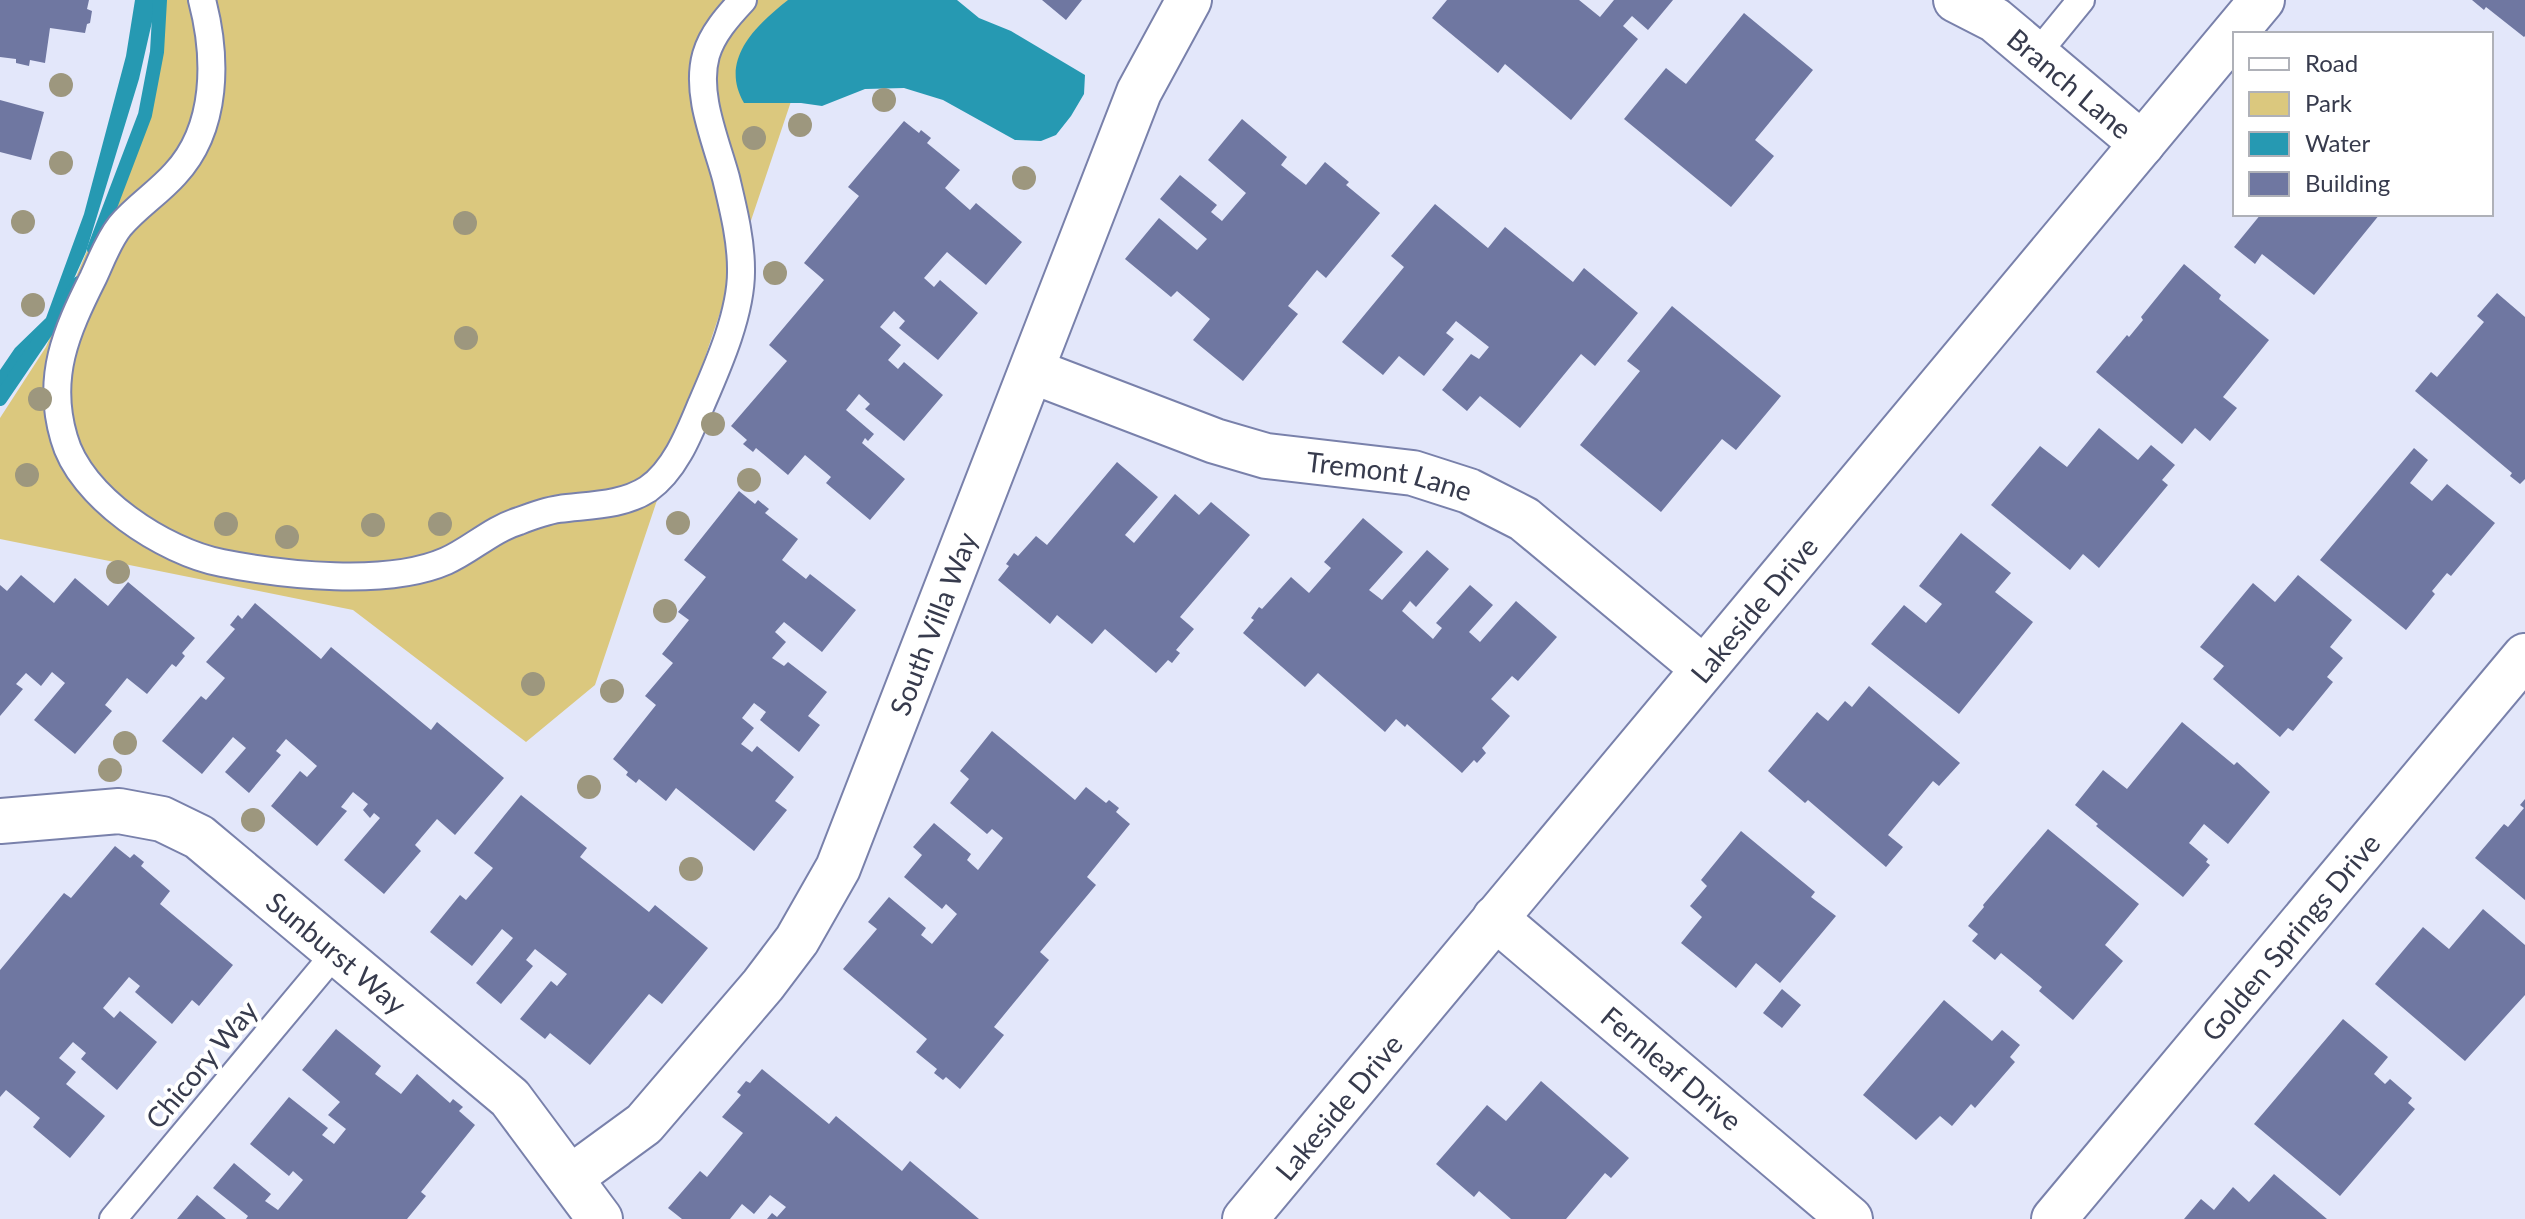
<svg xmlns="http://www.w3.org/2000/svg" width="2525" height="1219" font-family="Lato,sans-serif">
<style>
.green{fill:#dbc87e}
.water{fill:#2699b2}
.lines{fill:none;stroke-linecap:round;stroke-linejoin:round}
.stream{stroke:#2699b2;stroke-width:14}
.building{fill:#6f77a1}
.lane-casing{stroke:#7981ab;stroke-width:30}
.street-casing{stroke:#7981ab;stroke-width:48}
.secondary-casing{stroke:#7981ab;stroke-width:48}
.lane{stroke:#fff;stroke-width:26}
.street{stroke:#fff;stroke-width:44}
.secondary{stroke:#fff;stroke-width:44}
.tree{fill:#9d977e}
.labels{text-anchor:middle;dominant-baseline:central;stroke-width:8;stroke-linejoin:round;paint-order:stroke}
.street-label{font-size:28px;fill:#373b4d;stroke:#fff}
</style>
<rect width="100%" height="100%" fill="#e3e7fa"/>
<path class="green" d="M 160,0 L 825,0 L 595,685 L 526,742 L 353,610 L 0,539 L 0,418 L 46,347 L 149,106 Z"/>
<path class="water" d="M 135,0 L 157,0 L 139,79 L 86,252 L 54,323 L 25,355 L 0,391 L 0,370 L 15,348 L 46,318 L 84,214 L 126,56 Z
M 788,0 L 957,0 L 979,18 L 1011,31 L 1085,75 L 1084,94 L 1071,116 L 1056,135 L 1041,141 L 1015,140 L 943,100 L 904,88 L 865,89 L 822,106 L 801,103 L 744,103 C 719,60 755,26 788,0 Z"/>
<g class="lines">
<path class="stream" d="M 94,249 L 145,115 L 157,52 L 160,0
M 0,399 L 79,283"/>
</g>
<path class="building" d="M 0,0 L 89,0 L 87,9 L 92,11 L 90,23 L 87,24 L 85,33 L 50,28 L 45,63 L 30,60 L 29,66 L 16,63 L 16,59 L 0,57 Z
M 1042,0 L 1082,0 L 1066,20 Z
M 1447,0 L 1579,0 L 1600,17 L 1614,0 L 1673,0 L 1648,30 L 1632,16 L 1623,26 L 1638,39 L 1571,120 L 1505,64 L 1498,73 L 1432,18 Z
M 2472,0 L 2525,0 L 2525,36 L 2524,37 L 2486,7 L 2484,10 Z
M 1744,13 L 1813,70 L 1755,140 L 1774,156 L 1731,207 L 1624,119 L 1666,68 L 1686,84 Z
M 0,100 L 44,112 L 31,160 L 0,152 Z
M 1242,119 L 1287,157 L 1281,165 L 1306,185 L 1325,162 L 1349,182 L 1346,185 L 1380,213 L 1326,278 L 1317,270 L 1288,306 L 1298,314 L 1243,381 L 1193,340 L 1210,319 L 1177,291 L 1171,297 L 1125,259 L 1159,218 L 1197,250 L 1207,239 L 1160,199 L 1180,175 L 1217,205 L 1211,212 L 1222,221 L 1246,193 L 1208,160 Z
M 904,121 L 919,133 L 921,130 L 931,138 L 927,143 L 960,170 L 945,188 L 970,210 L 976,203 L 1022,242 L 986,285 L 947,252 L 924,278 L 934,287 L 940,280 L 978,313 L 938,360 L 899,328 L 905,321 L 894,311 L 880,327 L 901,345 L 888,360 L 898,369 L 904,362 L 943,395 L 904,441 L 865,409 L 870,404 L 859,394 L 846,410 L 874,434 L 868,441 L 865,438 L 862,443 L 905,479 L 870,520 L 826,483 L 831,477 L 805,455 L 788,475 L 756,448 L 753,452 L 743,444 L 747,440 L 731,426 L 787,361 L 769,345 L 824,280 L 804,263 L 859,196 L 848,187 Z
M 1435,204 L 1488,248 L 1505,227 L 1573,282 L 1584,268 L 1638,313 L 1595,366 L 1581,354 L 1520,428 L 1480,396 L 1467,411 L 1442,390 L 1471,354 L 1479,359 L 1489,347 L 1456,321 L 1446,333 L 1454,339 L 1424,376 L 1399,356 L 1383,375 L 1342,342 L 1404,267 L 1391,256 Z
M 2261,214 L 2380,214 L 2314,295 L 2262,254 L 2255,264 L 2234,247 Z
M 2184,264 L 2221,295 L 2219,299 L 2269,340 L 2223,397 L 2237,408 L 2210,441 L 2195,428 L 2182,444 L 2096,372 L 2127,335 L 2129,337 L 2143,320 L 2141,317 Z
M 2497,293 L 2525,317 L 2525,479 L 2520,484 L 2510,476 L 2512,473 L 2415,391 L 2431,372 L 2437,377 L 2484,322 L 2477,316 Z
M 1672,306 L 1781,396 L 1736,450 L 1722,439 L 1661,512 L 1580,445 L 1640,371 L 1627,361 Z
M 2099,428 L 2138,460 L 2151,445 L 2175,465 L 2162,480 L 2168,485 L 2099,568 L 2083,554 L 2070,570 L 1991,505 L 2040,446 L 2067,467 Z
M 2414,448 L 2428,460 L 2410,483 L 2432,501 L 2447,484 L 2495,523 L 2451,576 L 2447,573 L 2432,591 L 2435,594 L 2406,630 L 2320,560 Z
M 1117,462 L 1158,497 L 1125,535 L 1134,543 L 1175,494 L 1199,515 L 1211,502 L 1250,535 L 1180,617 L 1194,629 L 1176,650 L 1180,653 L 1172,663 L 1168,660 L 1156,673 L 1105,629 L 1092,644 L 1057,615 L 1050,624 L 998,580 L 1009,566 L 1006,564 L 1014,553 L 1018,556 L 1036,536 L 1047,545 Z
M 739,491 L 755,504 L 758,500 L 769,509 L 765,513 L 798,539 L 782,560 L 806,579 L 810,574 L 856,610 L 822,652 L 784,622 L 775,632 L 786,642 L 772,658 L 784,666 L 788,662 L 827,692 L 808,716 L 820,725 L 799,752 L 760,720 L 766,712 L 754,703 L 742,718 L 754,728 L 741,744 L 752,752 L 757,746 L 794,777 L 775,801 L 787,810 L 754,851 L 676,788 L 666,801 L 639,779 L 636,783 L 626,775 L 628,772 L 613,759 L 656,705 L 645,696 L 673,663 L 662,654 L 689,620 L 678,612 L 706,577 L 684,560 Z
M 1363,518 L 1403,552 L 1369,590 L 1382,600 L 1427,550 L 1449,569 L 1416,607 L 1410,601 L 1402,611 L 1433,639 L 1442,628 L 1436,623 L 1470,585 L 1493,605 L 1469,632 L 1480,642 L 1516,601 L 1557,637 L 1518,681 L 1512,676 L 1491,699 L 1510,716 L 1482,748 L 1486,753 L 1477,763 L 1474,760 L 1462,773 L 1407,724 L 1405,727 L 1396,719 L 1385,732 L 1318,673 L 1305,687 L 1243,633 L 1254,620 L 1251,618 L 1259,607 L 1262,609 L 1291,577 L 1309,593 L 1331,568 L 1324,562 Z
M 1961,533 L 2011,573 L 1995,592 L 2033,622 L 1959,714 L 1871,644 L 1904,605 L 1926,623 L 1942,604 L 1919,586 Z
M 21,575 L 54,603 L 75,578 L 108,606 L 128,582 L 195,638 L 182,653 L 185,656 L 176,667 L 172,664 L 147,694 L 127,678 L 105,705 L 112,711 L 75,754 L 34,720 L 65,683 L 52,672 L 41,686 L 26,673 L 16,684 L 23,689 L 0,716 L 0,585 L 7,591 Z
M 2298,575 L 2352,620 L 2330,647 L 2343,658 L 2327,677 L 2333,682 L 2293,731 L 2288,728 L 2280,737 L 2213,679 L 2224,666 L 2200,647 L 2253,583 L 2275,602 Z
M 255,603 L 321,659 L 331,647 L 431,730 L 437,722 L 504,778 L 455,835 L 437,819 L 415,845 L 421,851 L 384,894 L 344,860 L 380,818 L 374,813 L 370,818 L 363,810 L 368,804 L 353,792 L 341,807 L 347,811 L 317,846 L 271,806 L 300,771 L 307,777 L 317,766 L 286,739 L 276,751 L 281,755 L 249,793 L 225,772 L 246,748 L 233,737 L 202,774 L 162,741 L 201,696 L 206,700 L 225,678 L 206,662 L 235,629 L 230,625 L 238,615 L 242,619 Z
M 1869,686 L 1960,763 L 1939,786 L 1933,781 L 1888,835 L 1903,847 L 1886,867 L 1808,800 L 1805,803 L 1768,771 L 1817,712 L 1828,721 L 1845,701 L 1852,707 Z
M 2182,722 L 2234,765 L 2237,762 L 2270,792 L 2228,844 L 2204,824 L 2189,843 L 2208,859 L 2206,862 L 2210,865 L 2183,897 L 2096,826 L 2098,824 L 2075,805 L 2103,770 L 2127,789 Z
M 992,731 L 1075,800 L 1086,787 L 1106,803 L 1109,800 L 1119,808 L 1116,812 L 1130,824 L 1087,877 L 1096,885 L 1040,952 L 1049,960 L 994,1027 L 1004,1035 L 960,1089 L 946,1077 L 943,1080 L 934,1073 L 937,1069 L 916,1052 L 927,1039 L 843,969 L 877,929 L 868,922 L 889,897 L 926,928 L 921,935 L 932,944 L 957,914 L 946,904 L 942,909 L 904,877 L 922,855 L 913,847 L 934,823 L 971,854 L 967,860 L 978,870 L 1003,838 L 992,829 L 987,834 L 950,803 L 969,779 L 960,771 Z
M 521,795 L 587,848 L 580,857 L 649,912 L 655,905 L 708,948 L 662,1004 L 649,994 L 590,1065 L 550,1033 L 545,1039 L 520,1019 L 551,981 L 557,986 L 567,974 L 535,949 L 526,960 L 533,966 L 501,1004 L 476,983 L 513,938 L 502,929 L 472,966 L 430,932 L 460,895 L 466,900 L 493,868 L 474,853 Z
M 2525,799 L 2525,900 L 2475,858 L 2504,824 L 2508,827 L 2524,808 L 2520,805 Z
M 2048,829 L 2139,904 L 2105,945 L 2123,961 L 2073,1020 L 2039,991 L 2042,987 L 2001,953 L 1995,960 L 1972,941 L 1978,934 L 1968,926 L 1984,907 L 1983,905 Z
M 1741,831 L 1815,892 L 1811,897 L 1836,916 L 1780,983 L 1756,963 L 1736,988 L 1681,943 L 1702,917 L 1690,906 L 1707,886 L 1701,880 Z
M 115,846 L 130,858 L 134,854 L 144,862 L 141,866 L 170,891 L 160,904 L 233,965 L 199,1006 L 192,1000 L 172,1024 L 135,992 L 140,986 L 129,977 L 103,1008 L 114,1018 L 120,1011 L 157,1042 L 117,1090 L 81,1059 L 86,1053 L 73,1042 L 59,1058 L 76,1072 L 66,1084 L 105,1116 L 70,1158 L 33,1127 L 40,1118 L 6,1090 L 0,1097 L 0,970 L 64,893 L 71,898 Z
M 2483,909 L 2525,945 L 2525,995 L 2465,1061 L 2375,984 L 2423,927 L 2449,949 Z
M 1782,989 L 1801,1005 L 1782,1028 L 1763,1013 Z
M 1944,1000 L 1992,1041 L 2002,1030 L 2020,1045 L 2010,1057 L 2015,1062 L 1975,1108 L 1971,1104 L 1952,1126 L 1940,1116 L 1916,1140 L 1863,1095 Z
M 2343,1019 L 2388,1057 L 2374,1074 L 2385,1084 L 2390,1079 L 2412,1098 L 2408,1103 L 2415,1109 L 2340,1196 L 2254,1124 Z
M 336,1029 L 381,1066 L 375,1074 L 401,1094 L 417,1074 L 450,1103 L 453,1099 L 463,1107 L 459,1111 L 475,1125 L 421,1192 L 426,1196 L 407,1219 L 246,1219 L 248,1216 L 213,1188 L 234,1163 L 271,1194 L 265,1201 L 278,1210 L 303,1180 L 293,1171 L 289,1176 L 250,1144 L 289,1097 L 328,1128 L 322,1135 L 334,1144 L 346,1129 L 328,1115 L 340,1102 L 302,1070 Z
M 762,1069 L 829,1124 L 836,1116 L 902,1171 L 910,1161 L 979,1219 L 767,1219 L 772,1213 L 777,1217 L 786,1207 L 770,1195 L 754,1214 L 742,1204 L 730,1219 L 682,1219 L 668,1208 L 700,1171 L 707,1177 L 743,1133 L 722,1117 L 741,1095 L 737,1092 L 746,1081 L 750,1083 Z
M 1541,1081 L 1629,1158 L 1611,1178 L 1605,1173 L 1566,1219 L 1511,1219 L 1479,1191 L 1474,1197 L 1436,1164 L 1487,1105 L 1506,1121 Z
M 2274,1174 L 2327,1219 L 2184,1219 L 2201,1199 L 2214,1210 L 2233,1187 L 2249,1202 Z
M 197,1195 L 226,1219 L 177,1219 Z"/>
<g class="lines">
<defs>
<path id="lane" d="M 202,0 C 217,57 218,128 175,174 C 158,193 136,207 120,226 C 108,241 101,261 93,278 C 66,332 46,377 64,438 C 80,497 164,552 222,563 C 283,575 387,587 446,561 C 471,550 492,529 519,521 C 532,516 545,511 559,509 C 588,505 622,506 648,489 C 675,470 689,434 701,405 C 718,366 742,312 741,269 C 741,239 733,208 726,178 C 716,141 695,94 706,55 C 712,34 728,16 743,0
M 2036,55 L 2081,0
M 113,1219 L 337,951"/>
<g id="street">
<path id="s1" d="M 1956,0 L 1995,20 L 2142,144"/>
<path id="s2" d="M 1032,371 L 1215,441 L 1266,456 L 1413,473 L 1469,491 L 1524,519 L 1703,668"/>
<path id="s3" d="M 0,821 L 119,811 L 162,819 L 199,837 L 510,1098 L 600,1219"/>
<path id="s4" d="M 1495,918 L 1850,1219"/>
<path id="s5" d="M 570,1178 L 644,1124 L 763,985 L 797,940 L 838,868 L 1139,92 L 1189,0"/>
<path id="s6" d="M 2054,1219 L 2525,656"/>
</g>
<g id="secondary">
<path id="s7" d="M 1245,1219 L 2262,0"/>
</g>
</defs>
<use href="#lane" class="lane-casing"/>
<use href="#street" class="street-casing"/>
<use href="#secondary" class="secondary-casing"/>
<use href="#lane" class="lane"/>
<use href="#street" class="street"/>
<use href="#secondary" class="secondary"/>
</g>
<g class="tree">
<circle cx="61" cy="85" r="12"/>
<circle cx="884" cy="100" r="12"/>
<circle cx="800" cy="125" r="12"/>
<circle cx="754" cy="138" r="12"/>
<circle cx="61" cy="163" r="12"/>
<circle cx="1024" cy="178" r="12"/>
<circle cx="23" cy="222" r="12"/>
<circle cx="465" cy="223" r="12"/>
<circle cx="775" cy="273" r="12"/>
<circle cx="33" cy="305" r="12"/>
<circle cx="466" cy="338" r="12"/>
<circle cx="40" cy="399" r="12"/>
<circle cx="713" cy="424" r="12"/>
<circle cx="27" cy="475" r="12"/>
<circle cx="749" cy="480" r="12"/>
<circle cx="678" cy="523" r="12"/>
<circle cx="226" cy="524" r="12"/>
<circle cx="440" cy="524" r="12"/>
<circle cx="373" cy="525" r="12"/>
<circle cx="287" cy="537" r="12"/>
<circle cx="118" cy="572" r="12"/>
<circle cx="665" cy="611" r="12"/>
<circle cx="533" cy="684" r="12"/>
<circle cx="612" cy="691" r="12"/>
<circle cx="125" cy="743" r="12"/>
<circle cx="110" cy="770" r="12"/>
<circle cx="589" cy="787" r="12"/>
<circle cx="253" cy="820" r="12"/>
<circle cx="691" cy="869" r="12"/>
</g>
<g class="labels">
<g class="street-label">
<text stroke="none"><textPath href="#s1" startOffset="142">Branch Lane</textPath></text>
<text stroke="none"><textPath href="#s2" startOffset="374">Tremont Lane</textPath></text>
<text stroke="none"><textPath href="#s7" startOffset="794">Lakeside Drive</textPath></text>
<text stroke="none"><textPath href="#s5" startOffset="676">South Villa Way</textPath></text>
<text stroke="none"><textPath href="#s6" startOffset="368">Golden Springs Drive</textPath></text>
<text stroke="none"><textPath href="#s3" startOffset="384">Sunburst Way</textPath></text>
<text transform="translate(201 1064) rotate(-50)">Chicory Way</text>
<text stroke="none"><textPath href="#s4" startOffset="232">Fernleaf Drive</textPath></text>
<text stroke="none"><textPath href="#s7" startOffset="146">Lakeside Drive</textPath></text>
</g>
</g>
<rect x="2233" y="32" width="260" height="184" fill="#ffffff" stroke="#afb1b8" stroke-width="2"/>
<rect x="2249" y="58" width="40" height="12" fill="#ffffff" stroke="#afb1b8" stroke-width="2"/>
<text x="2305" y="72" font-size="24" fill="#373b4d">Road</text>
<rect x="2249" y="92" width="40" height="24" fill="#dbc87e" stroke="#afb1b8" stroke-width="2"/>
<text x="2305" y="112" font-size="24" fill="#373b4d">Park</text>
<rect x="2249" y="132" width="40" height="24" fill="#2699b2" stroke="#afb1b8" stroke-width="2"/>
<text x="2305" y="152" font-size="24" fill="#373b4d">Water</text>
<rect x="2249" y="172" width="40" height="24" fill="#6f77a1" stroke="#afb1b8" stroke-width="2"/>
<text x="2305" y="192" font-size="24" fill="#373b4d">Building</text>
</svg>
